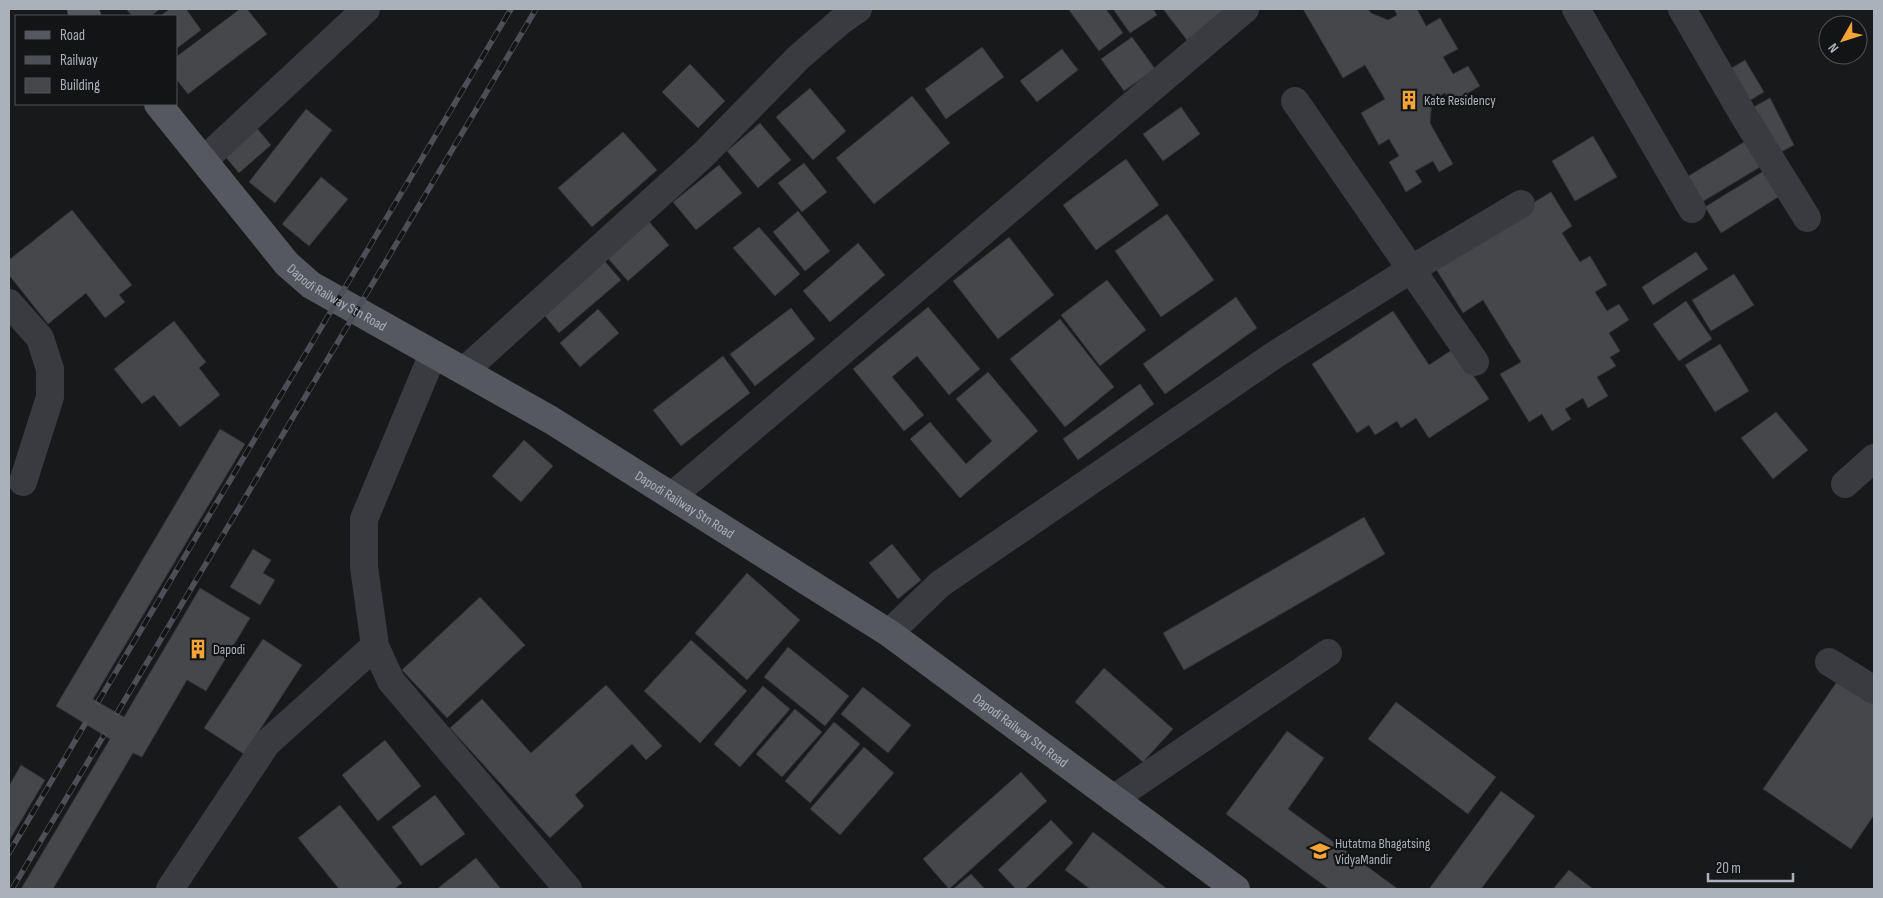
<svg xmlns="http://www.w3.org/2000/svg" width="1883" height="898" font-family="'Sofia Sans Condensed',sans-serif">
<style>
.building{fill:#45474b;stroke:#323337}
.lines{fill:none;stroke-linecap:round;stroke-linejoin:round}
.minor{stroke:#393b40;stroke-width:28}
.major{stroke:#55585f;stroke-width:28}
.rail-casing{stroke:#4c4f55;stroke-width:5.5}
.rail{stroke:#131416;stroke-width:4;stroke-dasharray:11;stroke-linecap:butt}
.labels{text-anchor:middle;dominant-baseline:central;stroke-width:4.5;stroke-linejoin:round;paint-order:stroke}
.poi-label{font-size:14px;fill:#abb1ba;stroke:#131416;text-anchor:start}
.street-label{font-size:14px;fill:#abb1ba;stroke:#131416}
</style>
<rect width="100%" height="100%" fill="#18191b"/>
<path class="building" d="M 126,9 L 160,9 L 151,16 L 132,16 Z
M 170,9 L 186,9 L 201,30 L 176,49 L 176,16 L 160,16 Z
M 240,9 L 247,9 L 267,34 L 188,94 L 176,79 L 176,57 Z
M 1071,9 L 1106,9 L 1123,33 L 1099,51 L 1069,10 Z
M 1113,9 L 1153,9 L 1157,15 L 1130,33 Z
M 1163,9 L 1236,9 L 1190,44 Z
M 1303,9 L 1368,9 L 1371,13 L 1388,20 L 1397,15 L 1394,9 L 1417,9 L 1426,26 L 1440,18 L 1458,49 L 1443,57 L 1453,74 L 1468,66 L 1480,86 L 1451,103 L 1445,93 L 1432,100 L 1430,123 L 1453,164 L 1439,172 L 1433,161 L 1415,171 L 1422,182 L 1406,192 L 1389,162 L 1399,156 L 1389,139 L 1379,145 L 1361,113 L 1385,99 L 1365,65 L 1343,78 Z
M 1132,37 L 1155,69 L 1124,91 L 1101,59 Z
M 982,47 L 1004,77 L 946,119 L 925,89 Z
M 1062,49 L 1078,70 L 1037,102 L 1020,81 Z
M 1745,60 L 1764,92 L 1744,104 L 1725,72 Z
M 690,64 L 725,101 L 698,128 L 662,92 Z
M 810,88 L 846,131 L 813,160 L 776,117 Z
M 912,96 L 950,143 L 874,204 L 836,158 Z
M 1770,98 L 1794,145 L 1772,157 L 1746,111 Z
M 1181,107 L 1200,134 L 1163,161 L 1143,134 Z
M 306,109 L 332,130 L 275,203 L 249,182 Z
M 250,120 L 271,145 L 239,173 L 218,148 Z
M 760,123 L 791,160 L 758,188 L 727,151 Z
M 623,132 L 657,170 L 592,227 L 558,188 Z
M 1593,136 L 1617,177 L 1575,201 L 1552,161 Z
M 1749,139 L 1765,164 L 1702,202 L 1687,177 Z
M 1126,159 L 1159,205 L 1096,250 L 1063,205 Z
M 804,163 L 827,192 L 802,212 L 778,183 Z
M 719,165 L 742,193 L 696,230 L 673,202 Z
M 1767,169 L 1783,194 L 1721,233 L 1705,207 Z
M 321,177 L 348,199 L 309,246 L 282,224 Z
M 1551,192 L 1572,226 L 1562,233 L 1580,262 L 1590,256 L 1607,285 L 1595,292 L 1607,311 L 1619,304 L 1629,320 L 1609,333 L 1620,351 L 1610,357 L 1616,366 L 1597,377 L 1608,396 L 1588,408 L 1583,398 L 1565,409 L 1571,419 L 1552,431 L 1542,414 L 1529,422 L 1500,374 L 1521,362 L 1483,300 L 1463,313 L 1433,264 Z
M 72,210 L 132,285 L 119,295 L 125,302 L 105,318 L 86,293 L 48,324 L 9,275 L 9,260 Z
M 798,211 L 830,251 L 805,271 L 773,232 Z
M 1167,214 L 1214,280 L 1161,317 L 1115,251 Z
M 647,219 L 669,245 L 628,281 L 605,255 Z
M 759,227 L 800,274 L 775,296 L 733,248 Z
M 1009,237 L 1054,295 L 998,339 L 953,281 Z
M 858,243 L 885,275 L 830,322 L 803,291 Z
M 1696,252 L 1708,269 L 1653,305 L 1642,287 Z
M 602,258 L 621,280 L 559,333 L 541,311 Z
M 1734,274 L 1754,305 L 1711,331 L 1692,300 Z
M 1107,280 L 1146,330 L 1100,366 L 1061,315 Z
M 1236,297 L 1257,328 L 1165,394 L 1143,364 Z
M 1686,301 L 1712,339 L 1679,361 L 1653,324 Z
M 928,307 L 980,369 L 949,395 L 917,356 L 892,377 L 924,415 L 904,431 L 853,369 Z
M 791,308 L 815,339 L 755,386 L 730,354 Z
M 598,309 L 619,333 L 580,367 L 560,343 Z
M 1393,311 L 1429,365 L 1455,348 L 1489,399 L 1429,438 L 1416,418 L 1401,428 L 1397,421 L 1375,435 L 1369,425 L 1357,433 L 1312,364 Z
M 1060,319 L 1114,387 L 1065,427 L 1010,359 Z
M 174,321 L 206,362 L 199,368 L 220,395 L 180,427 L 154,395 L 142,404 L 114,369 Z
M 1720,344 L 1749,391 L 1715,412 L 1685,365 Z
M 723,356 L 750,393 L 681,446 L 653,410 Z
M 988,372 L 1038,431 L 960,498 L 910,439 L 930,422 L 966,464 L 992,441 L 956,399 Z
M 1140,384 L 1154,404 L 1078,460 L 1063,439 Z
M 1776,412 L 1808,450 L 1773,479 L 1741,438 Z
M 220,429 L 245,444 L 93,699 L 124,717 L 200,588 L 250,618 L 206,691 L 187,680 L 142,757 L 133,753 L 53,889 L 21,889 L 110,739 L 56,706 Z
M 524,440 L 553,466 L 521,502 L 492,476 Z
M 1364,517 L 1385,554 L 1184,670 L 1163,633 Z
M 892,544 L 921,580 L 898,599 L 869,563 Z
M 253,549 L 271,560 L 263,573 L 275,580 L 260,605 L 230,587 Z
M 747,573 L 800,620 L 747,680 L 695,633 Z
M 480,597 L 525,645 L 447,718 L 402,670 Z
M 263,639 L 302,665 L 244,754 L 204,728 Z
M 691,640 L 747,691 L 700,743 L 644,691 Z
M 788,647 L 849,696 L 825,726 L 764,677 Z
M 1104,668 L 1173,729 L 1143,762 L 1075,702 Z
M 1843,673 L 1874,695 L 1874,815 L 1851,849 L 1763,789 Z
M 606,685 L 662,746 L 646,760 L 632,744 L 575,795 L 584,806 L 550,838 L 450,728 L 482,699 L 531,753 Z
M 763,686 L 790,709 L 740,767 L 714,744 Z
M 863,687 L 911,725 L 888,753 L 841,714 Z
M 1396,702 L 1496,777 L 1468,814 L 1368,739 Z
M 795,709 L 822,732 L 782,777 L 756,754 Z
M 834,722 L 860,744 L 810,803 L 785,781 Z
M 1287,731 L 1324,758 L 1288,809 L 1398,889 L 1329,889 L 1226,814 Z
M 385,740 L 421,786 L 378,821 L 342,775 Z
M 864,747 L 894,773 L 840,835 L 810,809 Z
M 21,765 L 45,780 L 9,841 L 9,786 Z
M 1021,772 L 1047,801 L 949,889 L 923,859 Z
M 1501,791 L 1535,816 L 1481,889 L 1429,889 Z
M 435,795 L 465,834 L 421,866 L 392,827 Z
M 340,805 L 402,883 L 394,889 L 339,889 L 298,838 Z
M 1051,820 L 1073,843 L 1025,889 L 1016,889 L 998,870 Z
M 1093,832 L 1167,889 L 1090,889 L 1065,870 Z
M 476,858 L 501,889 L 437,889 Z
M 1569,870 L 1593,889 L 1553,889 Z
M 971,874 L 985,889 L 953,889 Z"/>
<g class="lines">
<path class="minor" d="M 1576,9 L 1692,209
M 1682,9 L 1744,116 L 1807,218
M 1295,101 L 1475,362
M 204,160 L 366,9
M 9,303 L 40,338 L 50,369 L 50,397 L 23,482
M 433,354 L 364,519 L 364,567 L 375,646 L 391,681 L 568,889
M 464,371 L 703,155 L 799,57 L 842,20 L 858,9
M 1845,484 L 1874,458
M 672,496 L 1245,9
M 889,633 L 940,584 L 1273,356 L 1410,270 L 1521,204
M 1829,662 L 1874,690
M 1113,799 L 1328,653
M 170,889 L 267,743 L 375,646"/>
<g class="major">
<path d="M 81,9 L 87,16"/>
<path id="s1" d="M 158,104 L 287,264 L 311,285 L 551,420 L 889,633 L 1236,889"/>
</g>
<defs>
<path id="rail" d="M 98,702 L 511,9
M 117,713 L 536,9
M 9,853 L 85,724
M 12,889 L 104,735"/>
</defs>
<use href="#rail" class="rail-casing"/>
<use href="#rail" class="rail"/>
</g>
<defs>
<symbol id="building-bare" viewBox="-9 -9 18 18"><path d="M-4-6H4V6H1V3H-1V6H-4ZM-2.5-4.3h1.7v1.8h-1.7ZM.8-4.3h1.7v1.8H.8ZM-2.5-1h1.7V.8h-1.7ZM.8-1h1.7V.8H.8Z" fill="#f5a437" stroke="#131416" stroke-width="2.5" paint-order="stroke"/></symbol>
<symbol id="school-bare" viewBox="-9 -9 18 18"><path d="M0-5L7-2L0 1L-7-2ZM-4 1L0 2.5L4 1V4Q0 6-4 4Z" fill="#f5a437" stroke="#131416" stroke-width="2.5" paint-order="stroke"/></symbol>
</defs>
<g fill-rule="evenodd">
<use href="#building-bare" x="1395" y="86" width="28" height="28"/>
<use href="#building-bare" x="184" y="635" width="28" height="28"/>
<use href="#school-bare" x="1306" y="837" width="28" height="28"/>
</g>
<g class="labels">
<g class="poi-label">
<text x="1424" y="100">Kate Residency</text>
<text x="213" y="649">Dapodi</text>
<text x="1335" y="843">Hutatma Bhagatsing<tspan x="1335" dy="16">VidyaMandir</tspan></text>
</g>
<g class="street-label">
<text stroke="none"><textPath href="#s1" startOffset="266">Dapodi Railway Stn Road</textPath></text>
<text stroke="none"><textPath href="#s1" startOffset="671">Dapodi Railway Stn Road</textPath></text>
<text stroke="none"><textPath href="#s1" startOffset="1076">Dapodi Railway Stn Road</textPath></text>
</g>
</g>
<rect width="1883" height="898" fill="none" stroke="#abb1ba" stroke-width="20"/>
<rect x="15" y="15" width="162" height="90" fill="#131416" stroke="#505358"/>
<rect x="25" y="31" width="25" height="8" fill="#55585f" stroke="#505358"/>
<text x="60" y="40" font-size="15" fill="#abb1ba">Road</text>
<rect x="25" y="56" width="25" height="8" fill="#4c4f55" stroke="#505358"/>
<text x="60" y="65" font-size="15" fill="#abb1ba">Railway</text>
<rect x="25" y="78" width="25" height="15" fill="#45474b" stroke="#505358"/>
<text x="60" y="90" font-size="15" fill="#abb1ba">Building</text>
<g transform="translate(1843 40) rotate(231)"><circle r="24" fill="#131416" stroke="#505358"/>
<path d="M0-4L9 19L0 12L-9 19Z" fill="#f5a437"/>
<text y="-8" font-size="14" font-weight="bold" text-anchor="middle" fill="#abb1ba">N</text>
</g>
<path d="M1708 873v8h85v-8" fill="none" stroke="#abb1ba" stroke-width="2.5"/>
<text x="1716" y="873" font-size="15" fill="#abb1ba" stroke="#131416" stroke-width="4" paint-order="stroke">20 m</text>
</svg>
